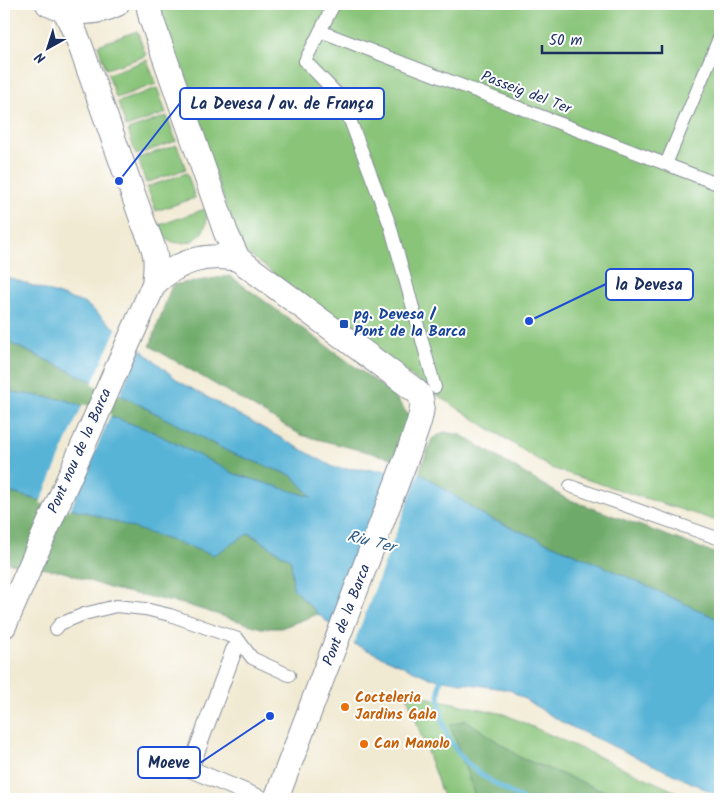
<svg xmlns="http://www.w3.org/2000/svg" width="724" height="803" font-family="Kalam,sans-serif">
<style>
.green{fill:#89c479;stroke:#527a6c}
.forest{fill:#6eaa69;stroke:#446c64}
.water{fill:#59b4d7;stroke:#3a729a}
.pier{fill:#f1ead3}
.lines{fill:none;stroke-linecap:round;stroke-linejoin:round}
.stream{stroke:#59b4d7;stroke-width:5}
.pedestrian-casing{stroke:#868c98;stroke-width:14}
.minor-casing{stroke:#868c98;stroke-width:18}
.secondary-casing{stroke:#868c98;stroke-width:26}
.pedestrian{stroke:#fff;stroke-width:12}
.minor{stroke:#fff;stroke-width:16}
.secondary{stroke:#fff;stroke-width:24}
.transit-dot{fill:#1a4fb4;stroke:#fff;stroke-width:2}
.food-dot{fill:#e8710a;stroke:#fff;stroke-width:2}
.labels{text-anchor:middle;dominant-baseline:central;stroke-width:4;stroke-linejoin:round;paint-order:stroke}
.street-label{font-size:15px;fill:#1b2f5e;stroke:#fff}
.transit-label{font-size:15px;font-weight:bold;fill:#164399;stroke:#fff;text-anchor:start}
.food-label{font-size:15px;font-weight:bold;fill:#c56008;stroke:#fff;text-anchor:start}
.water-label{font-size:16px;font-style:italic;fill:#315e88;stroke:#fff}
.leader{fill:none;stroke:#1d4ed8;stroke-width:2}
.callout-dot{fill:#1d4ed8;stroke:#fff;stroke-width:2}
.callout{fill:#fff;stroke:#1d4ed8;stroke-width:2}
.callout-label{font-size:16px;text-anchor:middle;font-weight:bold;fill:#1b2f5e}
</style>
<rect width="100%" height="100%" fill="#fff"/>
<filter id="ink" filterUnits="userSpaceOnUse"><feTurbulence type="fractalNoise" baseFrequency=".02" numOctaves="2"/><feDisplacementMap in="SourceGraphic" scale="10" xChannelSelector="R" yChannelSelector="G"/><feConvolveMatrix kernelMatrix="1 2 1 2 8 2 1 2 1" color-interpolation-filters="sRGB"/></filter>
<filter id="wash" filterUnits="userSpaceOnUse"><feTurbulence type="fractalNoise" baseFrequency=".0096" numOctaves="4" result="noise"/><feDisplacementMap in="SourceGraphic" scale="20" xChannelSelector="R" yChannelSelector="G"/><feGaussianBlur stdDeviation="1.12" result="paint"/><feColorMatrix in="noise" values="0 0 0 0 0 0 0 0 0 0 0 0 0 0 0 0 0 1.4 0 .05"/><feComposite in="paint" operator="in"/></filter>
<g filter="url(#wash)">
<rect width="100%" height="100%" fill="#f1ead3"/>
<path class="green" d="M 158,4 L 720,4 L 720,522 L 551,468 L 434,393 L 240,248 Z
M 137,31 L 146,56 L 106,69 L 98,45 Z
M 147,60 L 156,84 L 116,98 L 108,74 Z
M 157,88 L 166,113 L 126,127 L 118,102 Z
M 167,116 L 176,141 L 136,155 L 128,130 Z
M 177,145 L 186,169 L 146,183 L 138,158 Z
M 187,173 L 195,198 L 156,211 L 147,187 Z
M 205,209 C 215,241 171,258 157,226 Z
M 406,693 L 504,714 L 692,799 L 624,799 L 521,758 L 466,720 L 451,726 L 476,799 L 444,799 Z"/>
<path class="forest" d="M 230,276 L 393,394 L 409,416 L 399,460 L 301,435 L 150,346 L 172,285 Z
M 4,340 L 123,396 L 229,452 L 293,476 L 313,498 L 235,474 L 151,431 L 66,400 L 4,391 Z
M 444,432 L 461,435 L 565,498 L 720,555 L 720,620 L 603,566 L 486,517 L 419,472 L 432,439 Z
M 4,491 L 86,512 L 248,533 L 291,560 L 293,588 L 318,614 L 281,628 L 261,628 L 187,605 L 112,589 L 64,572 L 4,562 Z
M 466,720 L 521,758 L 624,799 L 476,799 L 450,725 Z"/>
<path class="water" d="M 4,276 L 86,304 L 180,382 L 335,468 L 419,472 L 486,517 L 603,566 L 720,620 L 720,796 L 563,723 L 510,690 L 430,678 L 354,644 L 318,614 L 293,588 L 291,560 L 249,533 L 214,555 L 86,512 L 4,491 L 4,391 L 66,400 L 151,431 L 235,474 L 312,497 L 293,476 L 229,452 L 123,396 L 4,340 Z"/>
<path class="pier" d="M 117,327 L 141,346 L 119,396 L 92,384 Z
M 83,404 L 111,414 L 70,510 L 40,503 Z
M 395,468 L 420,470 L 353,646 L 333,630 Z"/>
<g class="lines">
<path class="stream" d="M 442,676 C 438,685 439,696 440,706 C 444,755 482,778 522,799"/>
</g>
</g>
<g filter="url(#ink)">
<g class="lines">
<defs>
<path id="pedestrian" d="M 334,4 L 305,61 L 342,99 L 390,225 L 435,387
M 320,31 L 720,185
M 666,164 L 720,36
M 570,486 L 720,539
M 56,629 L 60,624 L 84,614 L 116,606 L 145,609 L 170,615 L 238,639 L 252,658 L 289,675"/>
<path id="minor" d="M 234,650 L 190,769 L 262,799"/>
<path id="secondary" d="M 48,4 C 70,14 95,15 117,4
M 148,4 L 151,18 L 226,233 L 238,259 L 412,388 C 415,390 419,393 420,396 C 427,408 413,438 409,451 L 276,799
M 154,284 C 178,261 205,253 238,259
M 4,626 L 154,284 C 158,254 155,250 143,222 L 79,42 L 65,10"/>
</defs>
<use href="#pedestrian" class="pedestrian-casing"/>
<use href="#minor" class="minor-casing"/>
<use href="#secondary" class="secondary-casing"/>
<use href="#pedestrian" class="pedestrian"/>
<use href="#minor" class="minor"/>
<use href="#secondary" class="secondary"/>
</g>
</g>
<rect class="transit-dot" x="339" y="319" width="10" height="10" rx="2.5"/>
<g class="food-dot">
<circle cx="345" cy="707" r="5"/>
<circle cx="364" cy="744" r="5"/>
</g>
<g class="labels">
<g class="street-label">
<text transform="translate(526 93) rotate(21)">Passeig del Ter</text>
<text transform="translate(80 451) rotate(-66)">Pont nou de la Barca</text>
<text transform="translate(347 615) rotate(-69)">Pont de la Barca</text>
</g>
<g class="transit-label">
<text x="354" y="315">pg. Devesa /<tspan x="354" dy="17">Pont de la Barca</tspan></text>
</g>
<g class="food-label">
<text x="355" y="698">Cocteleria<tspan x="355" dy="17">Jardins Gala</tspan></text>
<text x="374" y="744">Can Manolo</text>
</g>
<g class="water-label">
<text transform="translate(371 542) rotate(14)">Riu Ter</text>
</g>
</g>
<path class="leader" d="M119 181L180 103M529 321L606 284M270 716L200 763"/>
<g class="callout-dot">
<circle cx="119" cy="181" r="5"/>
<circle cx="529" cy="321" r="5"/>
<circle cx="270" cy="716" r="5"/>
</g>
<g class="callout">
<rect x="180" y="88" width="204" height="31" rx="5"/>
<rect x="606" y="269" width="87" height="31" rx="5"/>
<rect x="138" y="747" width="62" height="31" rx="5"/>
</g>
<g class="callout-label">
<text x="282" y="109">La Devesa / av. de França</text>
<text x="649" y="290">la Devesa</text>
<text x="169" y="768">Moeve</text>
</g>
<rect width="724" height="803" fill="none" stroke="#fff" stroke-width="20"/>
<g transform="translate(48 48) rotate(219)" stroke="#ffffff" stroke-width="4" paint-order="stroke">
<path d="M0-4L9 19L0 12L-9 19Z" fill="#1b2f5e"/>
<text y="-8" font-size="14" font-weight="bold" text-anchor="middle" fill="#1b2f5e">N</text>
</g>
<path d="M542 45v8h120v-8" fill="none" stroke="#1b2f5e" stroke-width="2.5"/>
<text x="549" y="45" font-size="15" fill="#1b2f5e" stroke="#ffffff" stroke-width="4" paint-order="stroke">50 m</text>
</svg>
